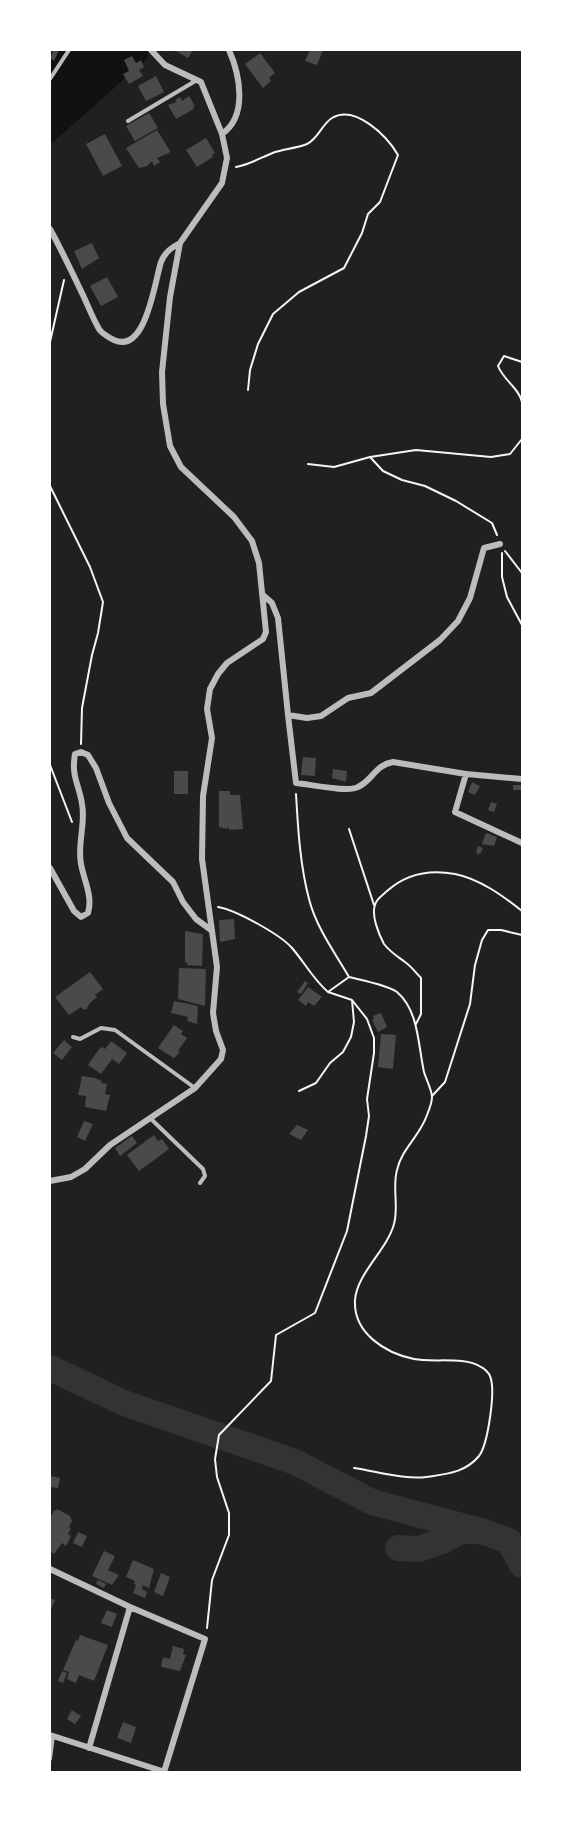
<svg xmlns="http://www.w3.org/2000/svg" width="572" height="1822" font-family="'Titillium Web',sans-serif">
<style>
.green{fill:#202020}
.lines{fill:none;stroke-linecap:round;stroke-linejoin:round}
.river{stroke:#333;stroke-width:26}
.building{fill:#4a4a4a}
.path{stroke:#f5f5f5;stroke-width:2}
.service{stroke:#bcbcbc;stroke-width:4}
.minor{stroke:#bcbcbc;stroke-width:6}
</style>
<rect width="100%" height="100%" fill="#111"/>
<path class="green" d="M 149,50 L 522,50 L 522,1772 L 50,1772 L 50,145 L 148,58 Z"/>
<g class="lines">
<path class="river" d="M 50,1368 L 124,1403 L 295,1462 L 372,1502 L 481,1531
M 398,1548 L 419,1549 L 442,1541 L 461,1531 L 481,1531 L 509,1541 L 522,1565"/>
</g>
<path class="building" d="M 50,50 L 59,50 L 54,61 L 50,58 L 53,52 Z
M 177,50 L 193,50 L 188,58 L 176,51 Z
M 310,50 L 323,50 L 317,65 L 305,61 Z
M 260,53 L 275,73 L 269,78 L 271,81 L 263,88 L 245,64 Z
M 132,56 L 136,63 L 141,60 L 144,67 L 139,70 L 143,76 L 129,84 L 123,74 L 129,71 L 124,60 Z
M 156,76 L 164,92 L 146,101 L 138,86 Z
M 189,96 L 195,106 L 193,107 L 194,109 L 176,119 L 168,105 L 177,102 L 175,100 L 180,97 L 182,101 Z
M 149,113 L 158,128 L 135,141 L 126,126 Z
M 157,130 L 170,151 L 169,153 L 157,158 L 160,162 L 154,166 L 152,161 L 147,166 L 139,168 L 126,148 Z
M 105,134 L 122,166 L 103,176 L 86,144 Z
M 206,138 L 215,153 L 212,155 L 213,157 L 197,167 L 186,150 Z
M 92,243 L 99,258 L 82,269 L 74,251 Z
M 107,277 L 118,297 L 101,306 L 90,286 Z
M 303,757 L 316,758 L 315,776 L 301,775 Z
M 333,769 L 347,771 L 346,782 L 332,778 Z
M 174,771 L 188,771 L 188,794 L 174,794 Z
M 472,782 L 480,786 L 475,795 L 468,792 Z
M 513,785 L 521,785 L 521,790 L 513,790 Z
M 219,791 L 230,791 L 230,795 L 240,795 L 243,829 L 229,830 L 229,827 L 227,829 L 219,827 Z
M 491,802 L 497,804 L 494,812 L 488,810 Z
M 486,833 L 497,837 L 494,846 L 482,844 Z
M 478,846 L 483,848 L 480,854 L 476,853 Z
M 234,919 L 235,939 L 220,942 L 219,920 Z
M 185,931 L 203,934 L 202,966 L 187,965 L 187,962 L 185,963 Z
M 179,968 L 206,969 L 205,1006 L 178,999 Z
M 90,972 L 103,989 L 95,995 L 97,997 L 89,1004 L 87,1009 L 84,1010 L 81,1007 L 69,1015 L 55,997 Z
M 305,981 L 308,983 L 301,994 L 297,992 Z
M 308,987 L 322,997 L 314,1006 L 308,1002 L 306,1006 L 298,1000 Z
M 174,1001 L 198,1006 L 197,1024 L 187,1021 L 188,1017 L 171,1013 Z
M 381,1013 L 387,1027 L 378,1032 L 372,1020 L 374,1019 L 373,1016 Z
M 174,1025 L 183,1031 L 181,1034 L 187,1038 L 178,1051 L 180,1052 L 174,1058 L 158,1048 Z
M 381,1034 L 396,1035 L 393,1069 L 378,1067 Z
M 64,1040 L 72,1047 L 62,1060 L 53,1053 Z
M 111,1041 L 127,1053 L 119,1064 L 112,1059 L 101,1074 L 88,1065 L 99,1049 L 102,1047 L 105,1049 Z
M 82,1076 L 95,1078 L 102,1081 L 101,1083 L 107,1084 L 105,1094 L 110,1095 L 106,1111 L 85,1107 L 86,1096 L 78,1095 Z
M 84,1121 L 93,1124 L 85,1141 L 77,1137 Z
M 297,1125 L 308,1130 L 301,1140 L 289,1134 Z
M 154,1135 L 158,1141 L 162,1139 L 169,1149 L 139,1171 L 127,1155 Z
M 132,1136 L 137,1143 L 120,1156 L 115,1148 Z
M 51,1476 L 60,1478 L 58,1488 L 50,1487 Z
M 57,1509 L 70,1516 L 72,1521 L 69,1527 L 71,1528 L 68,1534 L 71,1536 L 66,1546 L 62,1543 L 54,1554 L 50,1551 L 50,1519 L 54,1510 L 56,1511 Z
M 78,1532 L 87,1536 L 82,1547 L 73,1543 Z
M 104,1551 L 115,1556 L 108,1570 L 119,1575 L 112,1585 L 92,1576 Z
M 133,1560 L 154,1569 L 149,1588 L 143,1585 L 142,1589 L 147,1592 L 145,1598 L 133,1593 L 136,1585 L 134,1584 L 135,1581 L 126,1577 Z
M 161,1573 L 170,1577 L 163,1596 L 154,1592 Z
M 98,1580 L 106,1584 L 104,1588 L 96,1584 Z
M 50,1598 L 55,1600 L 50,1612 Z
M 107,1610 L 117,1614 L 112,1627 L 101,1623 Z
M 80,1635 L 108,1645 L 94,1681 L 79,1675 L 76,1683 L 67,1679 L 69,1672 L 63,1670 L 76,1640 L 78,1641 Z
M 173,1646 L 184,1649 L 183,1654 L 186,1655 L 180,1671 L 161,1667 L 163,1657 L 170,1659 Z
M 62,1671 L 67,1673 L 63,1683 L 58,1681 Z
M 72,1710 L 81,1716 L 75,1724 L 67,1719 Z
M 123,1722 L 136,1727 L 131,1743 L 117,1738 Z"/>
<g class="lines">
<path class="path" d="M 236,167 C 251,164 262,157 275,152 C 285,149 297,148 307,144 C 318,139 322,124 332,118 C 355,104 387,136 398,155 L 380,202 L 368,214 L 362,233 L 344,268 L 299,292 L 273,314 L 258,344 L 250,370 L 248,390
M 50,342 L 64,280
M 522,362 L 504,356 L 498,366 C 504,381 519,388 522,402
M 308,464 L 334,467 L 370,457
M 50,486 L 90,567 L 103,602 L 98,633 L 92,655 L 82,708 L 81,744
M 497,535 L 492,523 L 456,501 L 425,486 L 402,480 L 383,471 L 370,457 L 416,450 L 491,457 L 510,454 L 522,439
M 505,551 L 522,573
M 502,553 L 502,577 L 507,597 L 522,625
M 50,765 L 72,822
M 296,794 C 298,828 300,865 309,899 C 316,927 335,953 349,977 C 361,980 388,985 397,992 C 419,1011 418,1045 424,1072 C 426,1079 432,1090 432,1097 C 432,1103 429,1110 427,1115 C 420,1136 402,1148 397,1170 C 392,1188 399,1206 394,1224 C 387,1250 357,1273 355,1300 C 353,1333 385,1353 414,1359 C 433,1363 464,1356 481,1367 C 484,1368 489,1373 490,1376 C 496,1390 488,1444 479,1456 C 465,1473 446,1474 426,1477 C 407,1480 375,1471 354,1468
M 349,829 L 374,905
M 218,907 C 236,910 281,935 292,948 C 305,963 313,979 328,992 L 349,977
M 416,1024 L 421,1014 L 421,978 C 416,973 411,966 405,962 C 397,956 390,952 384,944 C 379,935 371,915 375,905 C 376,899 383,895 387,891 C 406,874 429,869 455,874 C 480,879 503,896 522,911
M 299,1091 L 316,1083 L 330,1063 L 343,1052 L 351,1037 L 354,1022 L 352,1000
M 432,1096 L 445,1082 L 470,1004 L 475,965 L 482,940 L 488,930 L 501,930 L 522,935
M 207,1628 L 212,1580 L 229,1535 L 229,1513 L 217,1477 L 215,1459 L 219,1435 L 271,1381 L 276,1335 L 315,1313 L 347,1231 L 366,1136 L 369,1116 L 367,1099 L 374,1053 L 374,1038 L 367,1019 L 352,1000 L 328,992"/>
<path class="service" d="M 50,79 L 69,50
M 128,121 L 197,80
M 73,1037 L 80,1039 L 101,1028 L 115,1030 L 195,1088
M 150,1118 L 203,1169 L 205,1176 L 200,1183
M 50,1759 L 53,1736"/>
<path class="minor" d="M 222,134 C 248,116 240,75 229,50
M 50,229 C 61,249 71,270 81,291 C 87,303 92,317 99,329 C 102,334 108,337 114,340 C 146,355 155,280 161,262 C 165,252 171,248 180,243
M 263,595 L 272,603 L 278,618 L 288,715 L 307,718 L 321,716 L 348,698 L 371,693 L 440,640 L 458,621 L 470,598 L 484,548 L 500,544
M 288,715 L 296,783 C 309,784 348,793 358,787 C 373,780 375,765 393,762 L 466,774 L 522,779
M 466,774 L 455,812 L 522,843
M 50,868 L 74,911 L 81,917 L 88,913 C 93,896 84,881 81,864 C 77,844 86,824 82,804 C 79,784 71,777 75,754 L 81,752 L 88,755 L 96,768 L 109,803 L 127,838 L 173,882 L 183,902 L 196,919 L 211,930
M 50,1181 L 71,1177 L 85,1169 L 110,1145 L 195,1088 L 221,1059 L 223,1050 L 216,1031 L 213,1013 L 217,967 L 202,859 L 203,796 L 212,738 L 207,709 L 210,689 L 218,674 L 227,663 L 263,639 L 266,632 L 259,563 L 252,541 L 234,517 L 181,467 L 170,446 L 163,404 L 162,372 L 170,297 L 180,243 L 222,183 L 227,158 L 222,134 L 201,82 L 165,65 L 151,50
M 50,1569 L 130,1607 L 89,1748
M 130,1607 L 205,1639 L 164,1772
M 50,1735 L 165,1772"/>
</g>
<rect width="572" height="1822" fill="none" stroke="#ffffff" stroke-width="102"/>
</svg>
